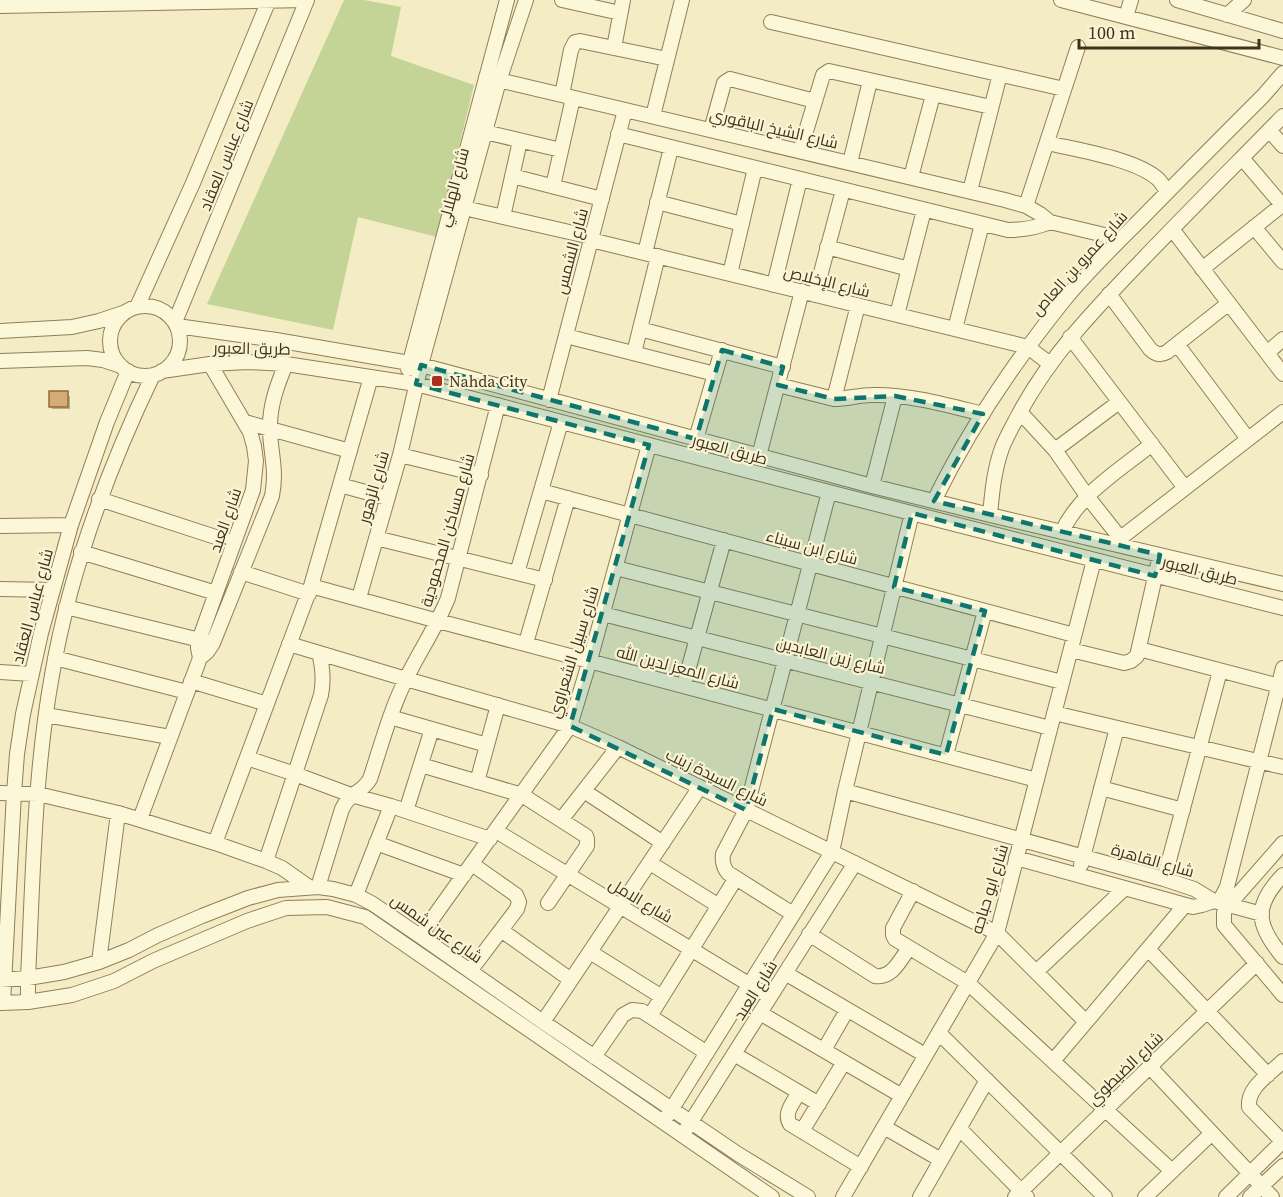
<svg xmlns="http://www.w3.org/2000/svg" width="1283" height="1197" font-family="'Source Serif 4',Cairo,serif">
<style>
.green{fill:#c4d496}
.building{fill:#d6ab75;stroke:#94693a;stroke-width:1.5;filter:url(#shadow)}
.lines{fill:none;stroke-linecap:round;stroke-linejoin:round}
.minor-casing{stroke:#917e57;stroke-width:16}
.minor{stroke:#fdf7d9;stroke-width:14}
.marked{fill:#0f766e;fill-opacity:0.2;stroke:#0f766e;stroke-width:4.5;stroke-dasharray:12 8;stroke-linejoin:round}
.poi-dot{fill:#a8301f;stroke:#faf4d5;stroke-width:2}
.labels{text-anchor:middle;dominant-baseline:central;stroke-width:4.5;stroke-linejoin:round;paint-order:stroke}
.street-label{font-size:16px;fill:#3f321d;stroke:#faf4d5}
.poi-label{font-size:16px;fill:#3f321d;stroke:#faf4d5;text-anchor:start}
</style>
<defs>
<filter id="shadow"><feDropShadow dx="3.5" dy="6" stdDeviation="0" flood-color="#0004"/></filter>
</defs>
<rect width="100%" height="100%" fill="#f4ecc4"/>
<path class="green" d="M 344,0 L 364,0 L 401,7 L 391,56 L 474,85 L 437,237 L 358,217 L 333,330 L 207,304 Z"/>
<path class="building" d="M 49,391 L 68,391 L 68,407 L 49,407 Z"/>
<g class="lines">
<defs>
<path id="minor" d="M 562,0 L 620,13
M 1061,0 L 1283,58
M 1177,0 L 1283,31
M 0,6 L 307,0
M 1227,15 L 1244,0
M 1126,17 L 1131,0
M 771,22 L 1064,89
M 614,48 L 623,0
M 486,77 L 1005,200 L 1026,206 L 1040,214 L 1050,222 L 1121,239
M 562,95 L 571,50 L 575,42 L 580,41 L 667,59
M 653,116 L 682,0
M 711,130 L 724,83 L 730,79 L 815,101
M 1269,130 L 1283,146
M 485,132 L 561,150
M 618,134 L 1008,230 C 1024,230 1036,228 1050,222
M 1047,143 C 1077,150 1137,159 1159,180 C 1162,184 1165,188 1167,192
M 800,151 L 823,75 L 829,71 L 991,107
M 1242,158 L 1283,206
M 850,163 L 870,81
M 512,176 L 602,199
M 911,177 L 933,95
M 553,186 L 573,98
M 970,191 L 1000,74
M 657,202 L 742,224
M 1026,206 L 1078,47
M 464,208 L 591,237
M 503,217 L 520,141
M 1254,227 L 1283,262
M 1172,229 L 1283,374
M 591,240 L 1028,347 L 1050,364
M 827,247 L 909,269
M 645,253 L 671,148
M 1202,269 L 1282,205
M 730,274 L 755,168
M 774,285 L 800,179
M 1109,294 L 1150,349 C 1155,354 1160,356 1167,352 L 1229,303
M 815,295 L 843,190
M110 341a35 35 0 1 1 70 0a35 35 0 1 1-70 0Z
M 137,307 L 193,183 L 269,0
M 897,315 L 924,210
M 175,322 L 307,0
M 177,326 L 276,340 L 421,365 L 872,486 L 990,515 L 1283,584
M 640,329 L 783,367
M 955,329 L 982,224
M 0,331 L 72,327 L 99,321 L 123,313
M 566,336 L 715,374
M 1070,337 L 1185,488
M 1177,344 L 1248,439
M 634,353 L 658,256
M 1267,353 L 1283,339
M 0,361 L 87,358 L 103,360 L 121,366
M 408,369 L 507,0
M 162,371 L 210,364 L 248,362 L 286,364 L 416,384 L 829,492 L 1283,608
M 778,385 L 834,399 C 847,399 859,395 872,395 C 909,394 947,405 983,414
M 834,399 L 858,305
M 549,400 L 625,110
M 1020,412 L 1055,450 L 1087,496 L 1121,539
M 245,422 L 350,451
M 696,439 L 722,350
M 1055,450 L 1119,402
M 400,455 L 481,475
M 759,456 L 802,291
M 340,485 L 387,498
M 872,486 L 895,396
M 541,491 L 1074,635
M 99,499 L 234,543
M 934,501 C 969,429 1015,361 1065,299 C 1088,271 1115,245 1141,219 C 1181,178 1222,137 1263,96 L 1283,73
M 990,515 C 992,493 994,470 1002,448 C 1007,435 1014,424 1020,412 C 1052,353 1097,307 1143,259 C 1189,211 1236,164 1283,116
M 0,526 L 71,525
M 1062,532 C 1079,494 1120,470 1152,444
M 376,538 L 545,580
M 1113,544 L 1283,412
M 81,552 L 216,593
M 616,568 L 1062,682
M 241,572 L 309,594
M 517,573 L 561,422
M 311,586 L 438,621 L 1037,780
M 0,589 L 52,590
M 359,598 L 400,455 L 421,365 L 499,81 L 526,0
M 66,607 L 208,642
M 603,614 L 1050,728
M 526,643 L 568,498
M 289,644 L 406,679 L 570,726 L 618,747 L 997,933 L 1086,1022
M 1139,649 L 1283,687
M 1071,650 L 1124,663 L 1131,661 L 1137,656 L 1160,555
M 55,658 L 187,692
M 200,658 L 198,648 L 198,643 L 253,490 L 256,461 L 254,446 L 250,432 L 210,364
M 0,672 L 31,674
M 191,681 L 267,704
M 684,685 L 724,540
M 1054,713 L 1283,767
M 46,715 L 170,737
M 390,717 L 487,745
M 946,755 L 985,611
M 247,758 L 295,774 L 351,795 L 391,806 L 490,839
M 421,765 L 522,795 L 586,836 L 587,839 L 587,846 L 548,903
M 477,782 L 498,705
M 1101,788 L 1183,810
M 584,791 L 663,843
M 845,791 L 1164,879 L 1194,889 L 1214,901 L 1262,914
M 0,793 L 38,794 L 118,813 L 215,843 L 266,861 L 282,868 L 309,887
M 406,811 L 432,729
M 140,819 L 200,658 L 207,652 L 213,643 L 272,496 C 277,470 271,456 270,431 C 269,407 277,385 286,364
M 561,820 L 618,747
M 496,831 L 770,997
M 215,843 L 311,586 L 371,377
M 376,843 L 464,875
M 1283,843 L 1226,908 L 1224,913 L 1224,925 L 1283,995
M 1016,858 L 1193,907 L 1202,905 L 1214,901
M 266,861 L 321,695 C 324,680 323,668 319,653
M 650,863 L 719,906
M 1081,865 L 1117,728
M 1283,875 C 1253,906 1256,925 1283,957
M 1164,879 L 1220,671
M 318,887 L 342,809 C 350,792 361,794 370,779 C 381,746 390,711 406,679 C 419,652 437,626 448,598 L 498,405
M 913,891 L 893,928 L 893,935 L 895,939 L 968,983 L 1172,1171
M 356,895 L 391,806
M 1219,902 L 1227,887 L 1283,668
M 793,914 L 728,873 C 723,867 722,862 723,854 L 746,810 L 829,492
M 501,930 L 571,980
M 809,934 L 875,976 C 892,979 900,960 909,948
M 420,936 L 570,726 L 590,660 L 649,445
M 1148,949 L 1268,1075
M 590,952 L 662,997
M 99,962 L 118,813
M 470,971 L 517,909 L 519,902 L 516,895 L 472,864
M 1036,972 L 1124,889
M 785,973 L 925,1055
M 0,980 L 28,978 L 64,972 L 99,962 L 129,950 L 158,935 L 202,916 L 248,898 L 278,890 L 318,887 L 333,889 L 356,895 L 373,904 L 420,936 L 543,1022 L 738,1154 L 808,1197
M 28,1002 L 28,978 C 33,877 34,775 52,675 C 70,570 107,471 153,375
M 0,1003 L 28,1002 L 72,995 L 114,981 L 153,961 L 247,921 L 286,908 L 327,907 L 365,917 L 772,1197
M 3,1003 L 14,793 L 17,754 L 23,714 L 41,633 L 71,525 L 107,422 L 128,371
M 760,1013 L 902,1096
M 650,1016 L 736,878
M 543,1022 L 700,787
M 939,1033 L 1105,1197
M 824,1050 L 847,1010
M 734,1054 L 819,1104
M 594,1057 L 623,1015 L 632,1010 L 642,1011 L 707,1053
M 1053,1061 L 1185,905
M 1150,1067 L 1272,1197
M 799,1092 C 794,1102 783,1113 790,1124 L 861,1167
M 668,1115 L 832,852 L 845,791 L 912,513
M 884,1127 L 941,1160
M 687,1128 L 855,863
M 960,1129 L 1027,1197
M 802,1131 L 844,1062
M 1282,1141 L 1249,1107 C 1247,1087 1270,1074 1283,1061
M 843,1197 L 997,933 L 1094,560
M 920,1197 L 987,1080
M 1015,1197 L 1257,963
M 1145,1197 L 1212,1133
M 1226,1197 L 1283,1141
M 1250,1197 L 1283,1166"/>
</defs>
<use href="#minor" class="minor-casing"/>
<use href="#minor" class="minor"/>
</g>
<path class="marked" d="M 722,350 L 783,367 L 778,385 L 834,399 L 895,396 L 983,414 L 934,501 L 1160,555 L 1155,576 L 912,513 L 894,587 L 985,611 L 946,755 L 773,709 L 746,810 L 570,726 L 649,445 L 416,384 L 421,365 L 696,439 Z"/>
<rect class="poi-dot" x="431" y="375" width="12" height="12" rx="3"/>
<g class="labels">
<g class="street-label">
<text transform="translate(774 128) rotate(13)">شارع الشيخ الباقوري</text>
<text transform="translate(226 155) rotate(-68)">شارع عباس العقاد</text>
<text transform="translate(453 187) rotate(-75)">شارع الهلالي</text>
<text transform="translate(571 251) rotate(-75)">شارع الشمس</text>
<text transform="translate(1079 263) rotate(-48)">شارع عمرو بن العاص</text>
<text transform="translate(827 281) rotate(14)">شارع الإخلاص</text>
<text transform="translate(252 348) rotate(1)">طريق العبور</text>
<text transform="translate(730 449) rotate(15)">طريق العبور</text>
<text transform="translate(373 487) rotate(-74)">شارع الزهور</text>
<text transform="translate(225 520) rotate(-71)">شارع العبد</text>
<text transform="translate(447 530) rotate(-74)">شارع مساكن المحمودية</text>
<text transform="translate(812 547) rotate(15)">شارع ابن سيناء</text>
<text transform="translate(1200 570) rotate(14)">طريق العبور</text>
<text transform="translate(32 606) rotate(-75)">شارع عباس العقاد</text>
<text transform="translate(573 652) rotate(-73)">شارع سبيل الشعراوي</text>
<text transform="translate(831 655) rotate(14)">شارع زين العابدين</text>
<text transform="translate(678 667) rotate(15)">شارع المعز لدين الله</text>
<text transform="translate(717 777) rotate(26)">شارع السيدة زينب</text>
<text transform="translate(1153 860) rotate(16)">شارع القاهرة</text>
<text transform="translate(989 889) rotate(-73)">شارع ابو حباجه</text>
<text transform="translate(641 900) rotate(31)">شارع الامل</text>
<text transform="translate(437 928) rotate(35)">شارع عين شمس</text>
<text transform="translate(755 990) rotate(-58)">شارع العبد</text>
<text transform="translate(1125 1068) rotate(-44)">شارع الضيطوي</text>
</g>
<g class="poi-label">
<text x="449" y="381">Nahda City</text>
</g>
</g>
<path d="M1079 39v9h180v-9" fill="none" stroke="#3f321d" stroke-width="3"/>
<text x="1088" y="39" font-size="18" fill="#3f321d" stroke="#faf4d5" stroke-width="4.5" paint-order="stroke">100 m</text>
</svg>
